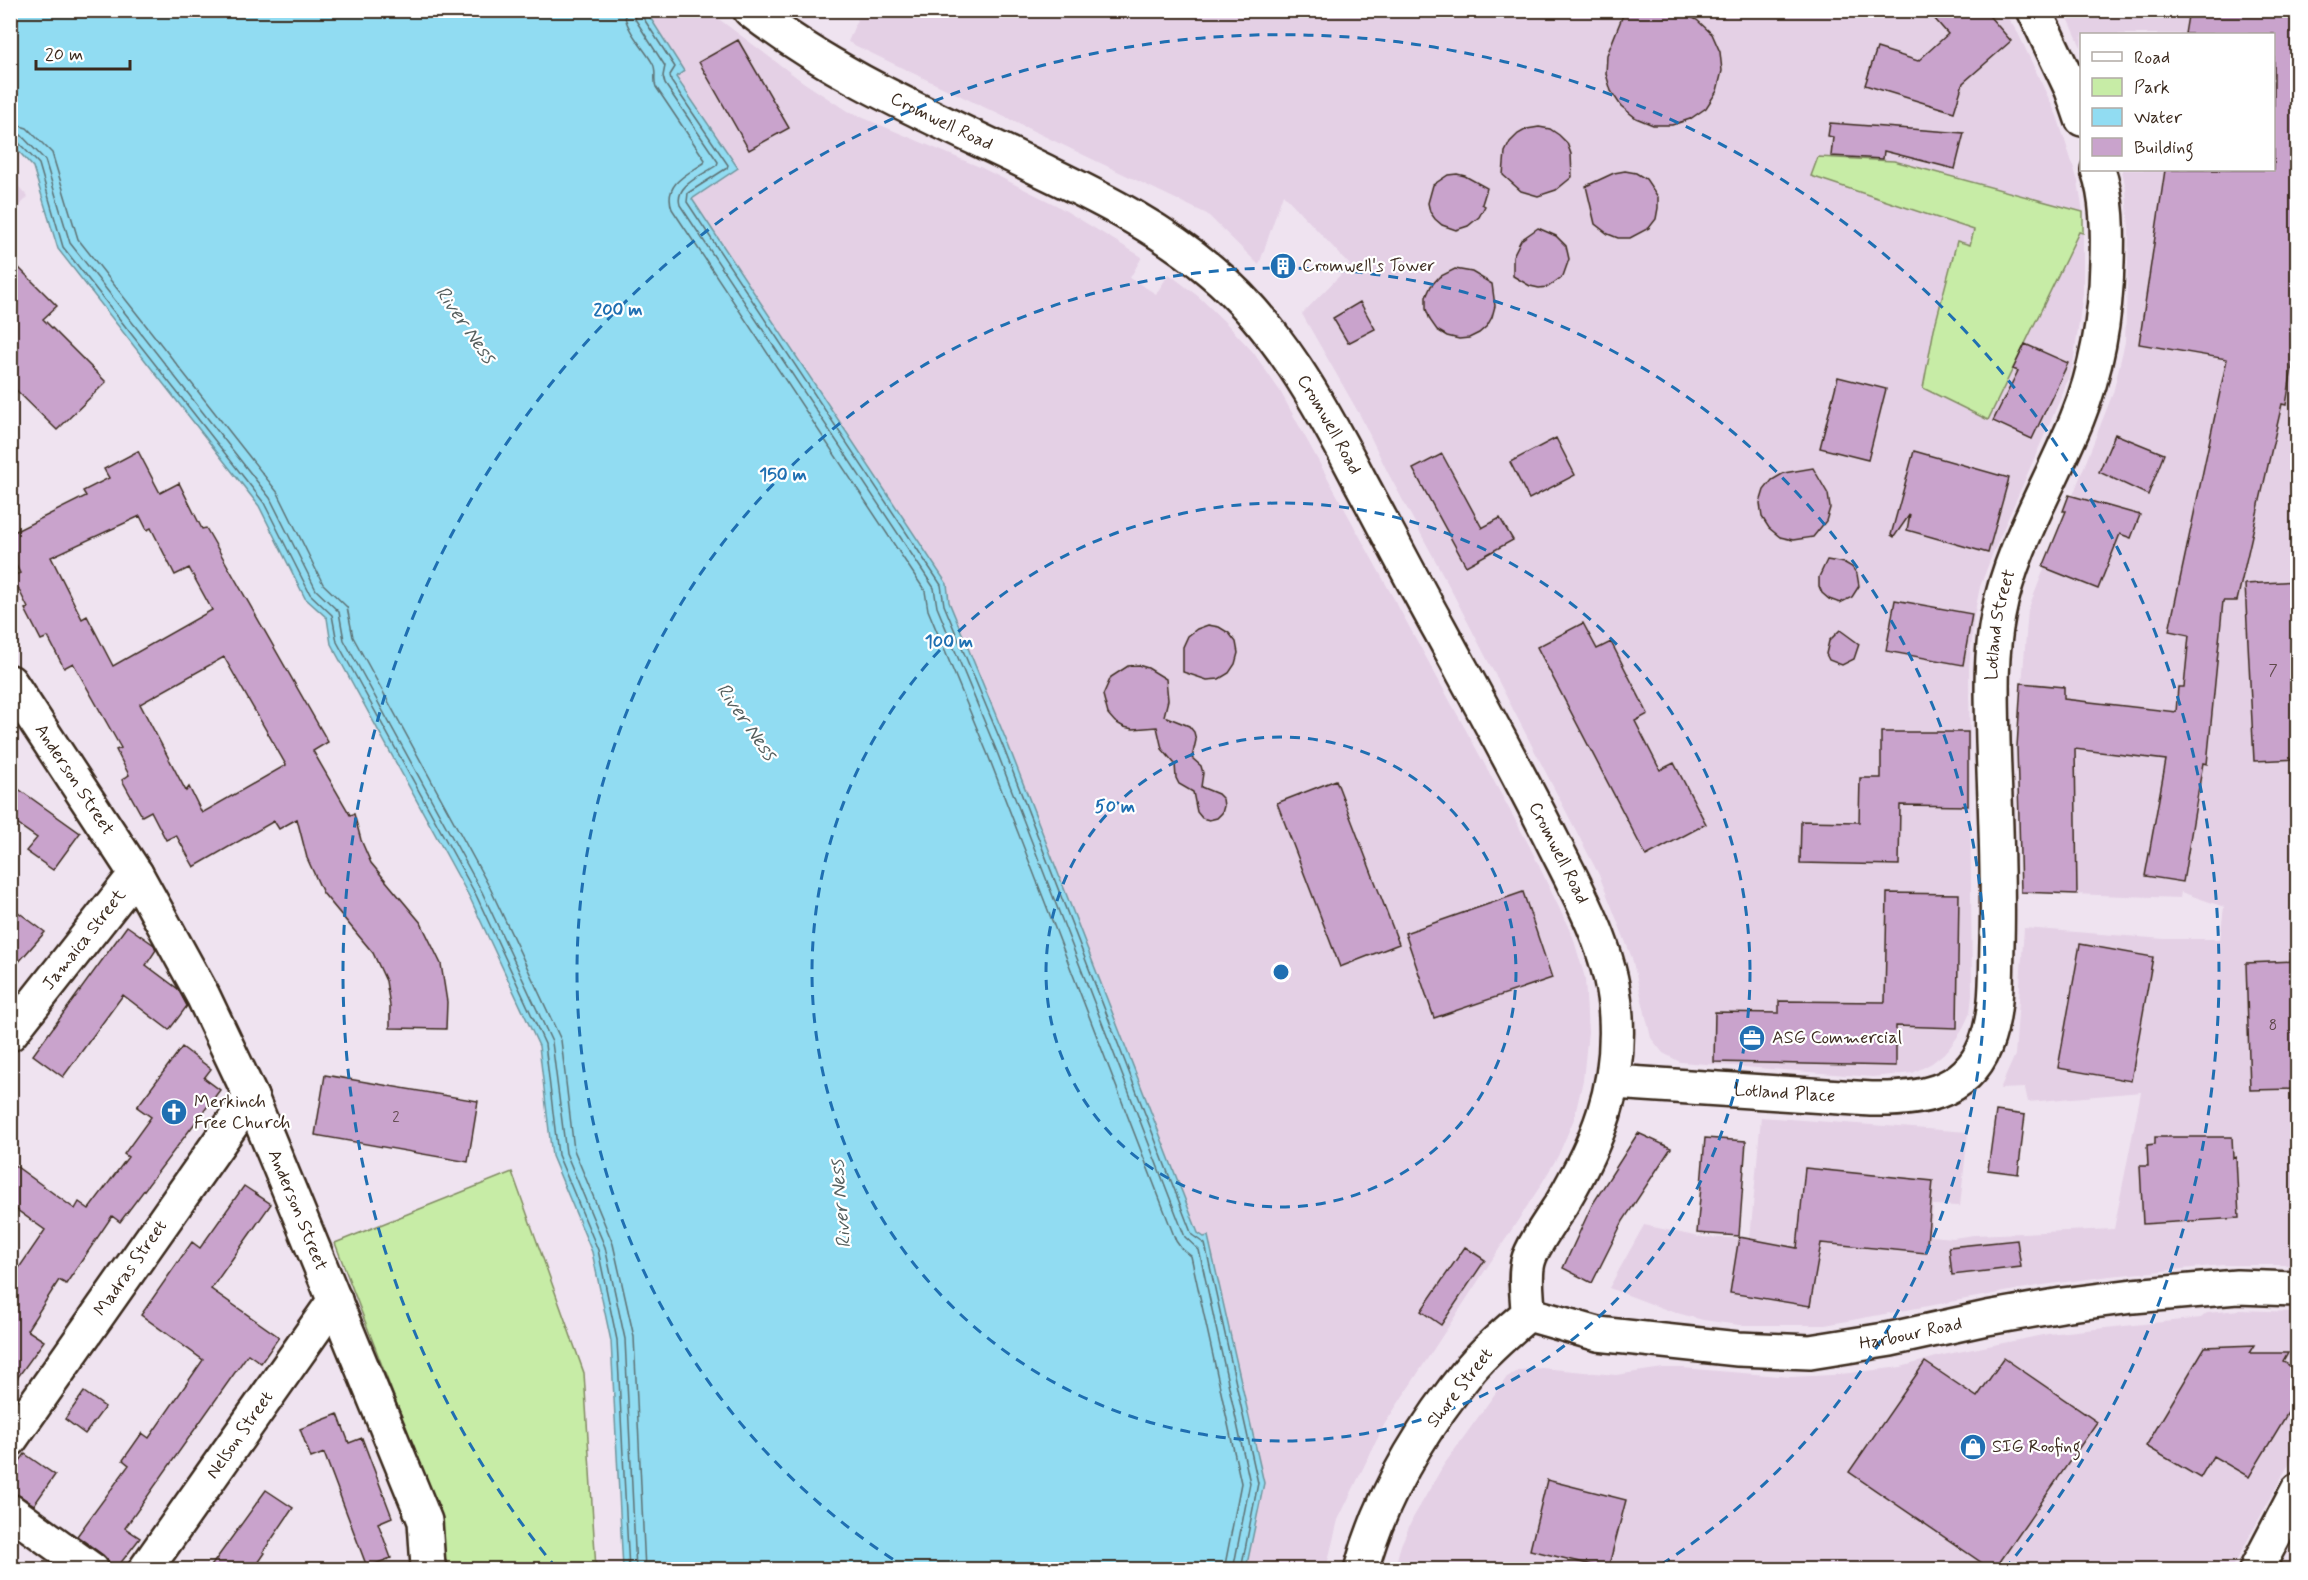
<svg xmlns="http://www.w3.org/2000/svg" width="2308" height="1580" font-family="Mynerve,sans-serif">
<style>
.built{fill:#e4d0e5}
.green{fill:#c7eca6;stroke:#818b62;stroke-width:1.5}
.water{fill:#91dcf2;stroke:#6f959d;stroke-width:1.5}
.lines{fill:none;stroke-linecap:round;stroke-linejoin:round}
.shore{stroke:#5d7173;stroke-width:1.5}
.building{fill:#c9a3cc;stroke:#3b2a1e;stroke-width:1.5;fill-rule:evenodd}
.minor-casing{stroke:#3b2a1e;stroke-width:38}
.tertiary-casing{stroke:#3b2a1e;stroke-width:38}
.minor{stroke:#fff;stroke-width:33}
.tertiary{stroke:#fff;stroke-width:33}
.ring{fill:none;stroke:#1f6fb2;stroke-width:3;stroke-dasharray:10 8}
.labels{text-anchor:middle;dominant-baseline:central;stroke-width:4.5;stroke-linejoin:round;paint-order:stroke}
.number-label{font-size:15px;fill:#5e484a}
.street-label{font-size:18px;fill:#3b2a1e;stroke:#fff}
.poi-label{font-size:18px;fill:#3b2a1e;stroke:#fff;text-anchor:start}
.water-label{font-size:20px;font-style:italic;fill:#555f5e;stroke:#fff}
.centre{fill:#1f6fb2;stroke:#fff;stroke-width:3}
.ring-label{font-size:18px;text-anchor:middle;font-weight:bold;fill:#1f6fb2;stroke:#fff;stroke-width:4.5;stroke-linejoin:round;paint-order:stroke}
</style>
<rect width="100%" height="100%" fill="#efe3f0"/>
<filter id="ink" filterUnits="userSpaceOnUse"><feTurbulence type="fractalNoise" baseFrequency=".0167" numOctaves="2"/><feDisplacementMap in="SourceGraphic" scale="12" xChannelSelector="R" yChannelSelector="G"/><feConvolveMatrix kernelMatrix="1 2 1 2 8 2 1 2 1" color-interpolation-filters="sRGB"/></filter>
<g filter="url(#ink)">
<path class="built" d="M 861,10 L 2003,11 L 2018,33 L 2057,116 L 2078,181 L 2083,212 L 1894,161 L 1812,176 L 1974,230 L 1970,245 L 1957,241 L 1934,329 L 2079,232 L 2083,233 L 2083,293 L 2073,365 L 2062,395 L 1992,555 L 1980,587 L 1974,616 L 1969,667 L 1972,995 L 1970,1013 L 1961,1032 L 1948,1050 L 1932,1063 L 1913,1073 L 1872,1077 L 1680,1062 L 1663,1053 L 1651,1038 L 1632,958 L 1599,875 L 1448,584 L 1388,473 L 1361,417 L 1302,314 L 1350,265 L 1283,194 L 1259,265 L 1207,214 L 848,42 Z
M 646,11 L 708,11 L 803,82 L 847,111 L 982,168 L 1056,205 L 1142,257 L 1130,278 L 1156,294 L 1169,274 L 1199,297 L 1226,323 L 1253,352 L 1280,391 L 1530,847 L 1573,937 L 1585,978 L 1588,1032 L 1583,1080 L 1574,1119 L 1558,1156 L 1539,1188 L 1384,1425 L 1338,1520 L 1326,1569 L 1246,1569 L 1264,1483 L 1208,1236 L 1204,1237 L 1198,1233 L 1009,747 L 949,602 L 947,584 L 691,198 L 738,167 L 676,76 L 684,71 Z
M 2065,11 L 2297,11 L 2297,1265 L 2223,1265 L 2110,1276 L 2043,1285 L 1825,1325 L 1739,1325 L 1703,1320 L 1670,1311 L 1609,1288 L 1644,1225 L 1699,1237 L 1750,1239 L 1761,1117 L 1968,1132 L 1960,1206 L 1933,1205 L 1930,1236 L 1953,1238 L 1974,1235 L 2114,1229 L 2141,1092 L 2028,1102 L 2025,1088 L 2000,1089 L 2015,1055 L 2024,928 L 2164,939 L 2220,939 L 2224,907 L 2181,892 L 2180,898 L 2021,892 L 2017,747 L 2028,610 L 2113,393 L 2125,342 L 2129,231 L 2126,190 L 2122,170 L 2274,170 L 2274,34 L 2082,34 L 2081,47 Z
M 10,177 L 28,197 L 11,214 L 10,214 Z
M 2239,1310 L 2297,1312 L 2297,1449 L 2232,1569 L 1394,1570 L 1401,1545 L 1413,1518 L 1443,1466 L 1507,1377 L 1520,1370 L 1542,1368 L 1616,1375 L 1663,1368 L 1683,1368 L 1791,1377 L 1832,1375 L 1901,1367 L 1943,1355 L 2048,1334 L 2201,1318 L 2207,1313 Z
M 2297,1543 L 2297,1569 L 2284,1569 Z"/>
<path class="green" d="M 1818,157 L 1894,161 L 2083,212 L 2083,233 L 2079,232 L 1988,420 L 1923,388 L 1934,329 L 1957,241 L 1970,245 L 1974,230 L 1811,176 Z
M 512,1172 L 584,1373 L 596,1569 L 449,1569 L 444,1554 L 442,1522 L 335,1243 Z"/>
<path class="water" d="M 11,10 L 646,11 L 684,71 L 676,77 L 738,168 L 692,199 L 947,584 L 949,602 L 1009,747 L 1198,1233 L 1204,1237 L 1208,1236 L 1264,1483 L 1246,1569 L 623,1569 L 611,1341 L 592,1252 L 552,1156 L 539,1046 L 470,898 L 331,644 L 327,618 L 305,598 L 259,506 L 58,249 L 33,167 L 11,143 Z"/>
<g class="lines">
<path class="shore" d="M 624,10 C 625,31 644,47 653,64 C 657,71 653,80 656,87 L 705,160 L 704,163 C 687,174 663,184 672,209 L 925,591 L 928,610 L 988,755 L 1176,1241 L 1181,1248 L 1191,1256 L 1241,1483 L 1224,1570
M 633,10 L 635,19 L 665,66 L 663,76 L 665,84 L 718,162 L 717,165 C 703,175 674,185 680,205 L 934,588 L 937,607 L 997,752 L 1185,1237 L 1199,1250 L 1250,1483 L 1233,1570
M 641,10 L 642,16 L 675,67 L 670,75 L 671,81 L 728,165 L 727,168 L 688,193 L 687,202 L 941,585 L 944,605 L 1004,749 L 1192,1235 L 1205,1244 L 1258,1483 L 1241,1570
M 10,123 L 27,128 L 52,153 L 78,239 L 278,493 L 323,584 L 347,607 L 353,637 L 490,888 L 561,1040 L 574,1150 L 613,1244 L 634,1337 L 645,1570
M 10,132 L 21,135 L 45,160 L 70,243 L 270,498 L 316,590 L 339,612 L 344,640 L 482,892 L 552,1042 L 566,1153 L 605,1247 L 625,1339 L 636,1570
M 10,139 L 17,141 L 39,164 L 63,247 L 264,503 L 310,594 L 332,615 L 337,642 L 476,895 L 545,1044 L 558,1155 L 598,1250 L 617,1340 L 629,1570"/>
</g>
<path class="building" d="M 1625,10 L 1679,11 L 1697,20 L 1712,34 L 1720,52 L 1722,71 L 1717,91 L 1706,108 L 1690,119 L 1672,125 L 1653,125 L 1636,118 L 1621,106 L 1611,91 L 1606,74 L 1607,55 Z
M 1927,10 L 1984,10 L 2011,41 L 1963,83 L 1954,112 L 1865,85 L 1877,48 L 1918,61 L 1948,34 Z
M 2189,10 L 2298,10 L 2298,331 L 2286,405 L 2282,404 L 2237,601 L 2223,601 L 2207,764 L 2203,763 L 2183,882 L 2145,876 L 2166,760 L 2075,749 L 2077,894 L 2021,892 L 2017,747 L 2021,683 L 2064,687 L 2064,699 L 2176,712 L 2178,687 L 2184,687 L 2189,635 L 2169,631 L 2227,359 L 2139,344 L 2165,170 L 2274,170 L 2274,34 L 2185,34 Z
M 738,40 L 789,128 L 749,150 L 699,62 Z
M 1830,123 L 1964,133 L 1955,169 L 1884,151 L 1883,159 L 1831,156 L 1833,137 L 1828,136 Z
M 1539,127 L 1550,129 L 1559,135 L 1567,143 L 1571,154 L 1572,177 L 1556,190 L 1538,196 L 1521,191 L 1503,175 L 1505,152 L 1510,142 L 1518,134 L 1527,129 Z
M 1625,171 L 1636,173 L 1646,179 L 1658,197 L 1658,208 L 1656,219 L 1649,228 L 1630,238 L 1618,238 L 1608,234 L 1595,224 L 1586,186 L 1614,173 Z
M 1457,174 L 1465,176 L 1487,188 L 1482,204 L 1485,206 L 1479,217 L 1468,226 L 1456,230 L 1442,225 L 1435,219 L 1430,212 L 1428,203 L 1433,185 L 1448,175 Z
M 1538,228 L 1556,236 L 1566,246 L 1569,259 L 1563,276 L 1548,287 L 1539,288 L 1530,286 L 1513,276 L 1513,256 L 1521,240 Z
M 10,259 L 57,306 L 43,319 L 106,382 L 57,430 L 10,384 Z
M 1455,269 L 1472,272 L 1492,284 L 1495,306 L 1492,317 L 1487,326 L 1479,333 L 1469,338 L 1459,339 L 1447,336 L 1437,330 L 1430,320 L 1426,309 L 1426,297 L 1431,286 L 1439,277 Z
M 1360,302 L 1375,329 L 1348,343 L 1333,318 Z
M 2025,344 L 2068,363 L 2032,439 L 1993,421 L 2018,371 L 2013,369 Z
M 1838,377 L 1886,389 L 1868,460 L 1820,448 Z
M 2115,434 L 2164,454 L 2148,495 L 2099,472 Z
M 1556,438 L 1575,475 L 1529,499 L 1510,462 Z
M 138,451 L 160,493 L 179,483 L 202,529 L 206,528 L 328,742 L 313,751 L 350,815 L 354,814 L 361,840 L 371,863 L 421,923 L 441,964 L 447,1002 L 446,1029 L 390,1028 L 390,1006 L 386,981 L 373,953 L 323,893 L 307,858 L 297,819 L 279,829 L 274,821 L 194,867 L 176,835 L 166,840 L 151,811 L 142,816 L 122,780 L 129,775 L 116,750 L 121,748 L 73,663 L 64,668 L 48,637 L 41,640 L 25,609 L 28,608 L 12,576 L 20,573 L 10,554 L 10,534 L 86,496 L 83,491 L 109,478 L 104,469 ZM 140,516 L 147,530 L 151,528 L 175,575 L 189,568 L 212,610 L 113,666 L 87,616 L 82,619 L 51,557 ZM 224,657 L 286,765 L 202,813 L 189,787 L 186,791 L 140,704 Z
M 1914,451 L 2009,478 L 1988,553 L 1907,530 L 1910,514 L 1894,537 L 1891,535 Z
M 1442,454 L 1482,528 L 1500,518 L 1513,540 L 1466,566 L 1413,469 Z
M 1813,468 L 1828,494 L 1830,508 L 1826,521 L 1813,537 L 1793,540 L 1780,537 L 1769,528 L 1762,517 L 1760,503 L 1764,490 L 1772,480 L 1784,473 Z
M 2069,495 L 2140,515 L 2131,538 L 2120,534 L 2098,589 L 2043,567 L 2066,511 L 2063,511 Z
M 1827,560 L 1845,563 L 1852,567 L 1857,574 L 1859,586 L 1852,597 L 1840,603 L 1829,599 L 1822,593 L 1819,586 L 1819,577 Z
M 2298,581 L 2298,759 L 2254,761 L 2245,584 Z
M 1895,600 L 1972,614 L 1963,665 L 1886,651 Z
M 1583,623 L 1597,649 L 1611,642 L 1648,714 L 1635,721 L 1660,770 L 1674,763 L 1706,824 L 1646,856 L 1537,647 Z
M 1208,625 L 1219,627 L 1229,633 L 1236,642 L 1238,653 L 1235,664 L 1229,673 L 1219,679 L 1207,680 L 1183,672 L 1183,647 L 1188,636 L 1197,629 Z
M 1840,630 L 1859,644 L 1854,659 L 1842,665 L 1829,660 L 1826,654 L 1829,641 Z
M 1138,665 L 1148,668 L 1166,679 L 1168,700 L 1164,716 L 1189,726 L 1194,732 L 1196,740 L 1192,758 L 1201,766 L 1203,773 L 1201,787 L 1218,794 L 1223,799 L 1224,806 L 1222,813 L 1217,818 L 1209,820 L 1202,818 L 1197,812 L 1193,792 L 1179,784 L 1176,778 L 1175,764 L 1162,749 L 1157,727 L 1133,729 L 1124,727 L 1115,722 L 1108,714 L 1103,695 L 1111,677 L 1128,666 Z
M 1881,732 L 1968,732 L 1968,806 L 1900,805 L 1899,865 L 1800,863 L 1801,821 L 1859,822 L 1860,778 L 1881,778 Z
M 1336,780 L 1399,944 L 1340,967 L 1277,803 Z
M 10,783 L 80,833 L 53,870 L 26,851 L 37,838 L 10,819 Z
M 1523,892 L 1552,978 L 1434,1018 L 1405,933 Z
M 1887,893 L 1959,894 L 1957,1028 L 1896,1026 L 1896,1066 L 1714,1062 L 1715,1012 L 1779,1013 L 1779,1001 L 1885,1002 Z
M 10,906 L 45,932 L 10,972 Z
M 127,926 L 154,945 L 156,950 L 146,965 L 178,989 L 187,1006 L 169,1030 L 123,995 L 63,1077 L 33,1055 Z
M 2080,944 L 2153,957 L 2131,1081 L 2058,1068 Z
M 2298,961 L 2298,1089 L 2250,1090 L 2246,963 Z
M 182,1047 L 211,1069 L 204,1078 L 220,1090 L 120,1222 L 112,1216 L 66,1284 L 59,1280 L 27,1330 L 44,1341 L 10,1388 L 10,1281 L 45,1230 L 10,1205 L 10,1162 L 75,1209 L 79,1202 L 89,1209 L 128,1157 L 124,1154 L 151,1117 L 137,1107 Z
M 325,1075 L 478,1101 L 468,1162 L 315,1135 Z
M 1996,1111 L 2025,1115 L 2018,1174 L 1988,1170 Z
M 1638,1133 L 1671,1148 L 1623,1221 L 1592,1283 L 1563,1268 L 1592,1205 Z
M 2155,1137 L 2232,1137 L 2233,1158 L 2236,1157 L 2239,1218 L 2143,1224 L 2140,1166 L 2148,1166 L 2147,1145 L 2155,1144 Z
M 1705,1138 L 1746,1141 L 1739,1236 L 1697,1233 Z
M 1805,1168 L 1933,1181 L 1926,1253 L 1821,1243 L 1810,1306 L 1730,1293 L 1739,1237 L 1797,1248 Z
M 244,1186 L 271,1204 L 211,1289 L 279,1337 L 261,1363 L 248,1354 L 125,1528 L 140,1538 L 116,1569 L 110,1569 L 109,1562 L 103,1555 L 77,1536 L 129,1465 L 123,1460 L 142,1433 L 149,1438 L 203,1360 L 141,1315 L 192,1242 L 200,1248 Z
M 2017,1240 L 2021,1267 L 1952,1275 L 1949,1247 Z
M 1465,1247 L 1485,1260 L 1441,1325 L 1421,1311 Z
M 2254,1345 L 2249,1353 L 2288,1353 L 2283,1362 L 2298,1370 L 2298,1396 L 2249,1477 L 2213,1456 L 2200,1478 L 2146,1446 L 2205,1347 Z
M 2004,1358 L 2097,1422 L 1995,1569 L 1991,1569 L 1849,1472 L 1925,1362 L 1977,1397 Z
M 84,1392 L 105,1407 L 85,1434 L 65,1419 Z
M 338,1414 L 349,1443 L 362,1438 L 392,1517 L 378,1523 L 391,1558 L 367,1567 L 324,1453 L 311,1458 L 300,1429 Z
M 25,1454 L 55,1475 L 34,1505 L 20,1496 L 10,1492 L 10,1474 Z
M 1547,1480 L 1626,1500 L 1608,1569 L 1530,1550 Z
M 266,1490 L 293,1508 L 263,1552 L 265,1553 L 254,1569 L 209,1569 Z"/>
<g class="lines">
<defs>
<g id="minor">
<path d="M 2034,10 L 2072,90 L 2082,119"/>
<path id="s1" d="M 10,682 L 136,874 L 203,996 L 251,1097 L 425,1521 L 428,1567 L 430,1570"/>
<path id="s2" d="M 10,1034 L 136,874"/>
<path id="s3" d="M 1614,1082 L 1871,1099 C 1917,1100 1965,1095 1985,1046 C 1998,1013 1996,977 1997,943 C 1999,876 1995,808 1993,741 C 1992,699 1990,658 1998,616 C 2010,549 2051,483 2077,419 C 2097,370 2106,315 2107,262 C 2108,232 2108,198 2098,170"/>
<path id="s4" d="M 10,1440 L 251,1097"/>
<path d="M 10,1511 L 92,1570"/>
<path id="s5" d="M 145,1570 L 335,1300"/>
<path d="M 2256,1570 L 2298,1490"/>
</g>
<g id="tertiary">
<path id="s6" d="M 750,10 C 838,79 949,124 1050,174 C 1106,201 1163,230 1211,271 C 1277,326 1320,404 1359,479 C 1386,529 1412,580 1440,630 C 1478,700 1517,770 1553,842 C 1581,898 1613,953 1616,1017 C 1620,1089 1597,1143 1562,1203 C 1553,1217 1531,1248 1528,1262 C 1524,1278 1528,1298 1528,1314 C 1508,1331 1488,1348 1471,1368 C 1423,1427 1381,1495 1361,1570"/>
<path id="s7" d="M 1528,1314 L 1598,1334 L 1738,1349 L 1810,1352 L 1891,1339 L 1987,1318 L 2062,1305 L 2133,1296 L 2237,1287 L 2298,1289"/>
</g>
</defs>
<use href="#minor" class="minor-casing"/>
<use href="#tertiary" class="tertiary-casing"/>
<use href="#minor" class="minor"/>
<use href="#tertiary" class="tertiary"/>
</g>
</g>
<g class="ring">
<circle cx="1281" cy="972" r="235"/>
<circle cx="1281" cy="972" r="469"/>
<path d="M908 1569A704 704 0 1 1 1654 1569"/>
<path d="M557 1569A938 938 0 1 1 2005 1569"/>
</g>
<defs>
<symbol id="building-disc" viewBox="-11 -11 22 22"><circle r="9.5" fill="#1f6fb2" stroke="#fff"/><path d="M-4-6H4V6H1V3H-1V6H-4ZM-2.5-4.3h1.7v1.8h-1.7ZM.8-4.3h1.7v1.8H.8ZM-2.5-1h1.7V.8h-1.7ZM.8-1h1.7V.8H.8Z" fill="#fff"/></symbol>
<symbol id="office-disc" viewBox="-11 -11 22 22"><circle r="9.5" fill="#1f6fb2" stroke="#fff"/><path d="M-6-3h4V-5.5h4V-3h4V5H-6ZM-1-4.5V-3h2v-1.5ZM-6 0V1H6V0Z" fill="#fff"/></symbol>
<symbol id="church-disc" viewBox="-11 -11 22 22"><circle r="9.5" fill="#1f6fb2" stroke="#fff"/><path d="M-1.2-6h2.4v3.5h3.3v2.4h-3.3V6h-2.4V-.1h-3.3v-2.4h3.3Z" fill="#fff"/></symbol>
<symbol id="shop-disc" viewBox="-11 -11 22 22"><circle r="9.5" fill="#1f6fb2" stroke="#fff"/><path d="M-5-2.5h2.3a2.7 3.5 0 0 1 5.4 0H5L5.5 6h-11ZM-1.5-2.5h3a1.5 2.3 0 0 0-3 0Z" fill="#fff"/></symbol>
</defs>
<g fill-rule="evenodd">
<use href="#building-disc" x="1268" y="251" width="30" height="30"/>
<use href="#office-disc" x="1737" y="1023" width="30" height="30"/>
<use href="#church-disc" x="159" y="1097" width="30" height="30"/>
<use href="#shop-disc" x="1958" y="1432" width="30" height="30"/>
</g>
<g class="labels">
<g class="number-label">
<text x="2273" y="671">7</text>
<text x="2273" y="1026">8</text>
<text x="396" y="1118">2</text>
</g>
<g class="street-label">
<text stroke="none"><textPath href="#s6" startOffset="222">Cromwell Road</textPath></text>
<text stroke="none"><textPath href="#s6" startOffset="726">Cromwell Road</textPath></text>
<text stroke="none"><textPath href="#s3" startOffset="816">Lotland Street</textPath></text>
<text stroke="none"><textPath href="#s1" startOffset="117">Anderson Street</textPath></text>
<text stroke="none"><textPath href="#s6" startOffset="1212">Cromwell Road</textPath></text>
<text stroke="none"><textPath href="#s2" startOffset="120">Jamaica Street</textPath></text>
<text stroke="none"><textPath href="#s3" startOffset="171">Lotland Place</textPath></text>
<text stroke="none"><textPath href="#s1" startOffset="603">Anderson Street</textPath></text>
<text stroke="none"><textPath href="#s4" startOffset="210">Madras Street</textPath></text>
<text stroke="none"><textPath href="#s7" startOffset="388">Harbour Road</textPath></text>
<text transform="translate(1460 1388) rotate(-52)">Shore Street</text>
<text stroke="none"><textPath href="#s5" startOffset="165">Nelson Street</textPath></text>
</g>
<g class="poi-label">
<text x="1302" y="266">Cromwell's Tower</text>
<text x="1772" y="1038">ASG Commercial</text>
<text x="194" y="1102">Merkinch<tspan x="194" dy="21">Free Church</tspan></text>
<text x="1992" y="1447">SIG Roofing</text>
</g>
<g class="water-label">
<text transform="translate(465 325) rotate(55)">River Ness</text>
<text transform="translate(746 722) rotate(55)">River Ness</text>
<text transform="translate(841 1204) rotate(-95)">River Ness</text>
</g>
</g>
<circle cx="1281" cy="972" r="9" class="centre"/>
<g class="ring-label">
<text x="618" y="315">200 m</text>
<text x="783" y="480">150 m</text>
<text x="949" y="647">100 m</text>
<text x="1115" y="812">50 m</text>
</g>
<rect width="2308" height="1580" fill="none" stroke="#fff" stroke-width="36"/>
<rect x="18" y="18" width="2272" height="1544" fill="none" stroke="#3b2a1e" stroke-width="2" filter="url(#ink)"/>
<rect x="2080" y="33" width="195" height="138" fill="#ffffff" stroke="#b1aaa5" stroke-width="1.5"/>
<rect x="2092" y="52" width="30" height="9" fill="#ffffff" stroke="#b1aaa5" stroke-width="1.5"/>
<text x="2134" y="63" font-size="18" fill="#3b2a1e">Road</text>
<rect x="2092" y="78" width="30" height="18" fill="#c7eca6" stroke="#b1aaa5" stroke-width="1.5"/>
<text x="2134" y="93" font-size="18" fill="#3b2a1e">Park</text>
<rect x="2092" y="108" width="30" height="18" fill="#91dcf2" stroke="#b1aaa5" stroke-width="1.5"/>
<text x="2134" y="123" font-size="18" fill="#3b2a1e">Water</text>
<rect x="2092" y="138" width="30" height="18" fill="#c9a3cc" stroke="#b1aaa5" stroke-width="1.5"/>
<text x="2134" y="153" font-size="18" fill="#3b2a1e">Building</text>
<path d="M36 60v9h94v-9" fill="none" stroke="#3b2a1e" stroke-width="3"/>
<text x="45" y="60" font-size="18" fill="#3b2a1e" stroke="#ffffff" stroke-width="4.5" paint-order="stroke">20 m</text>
</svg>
